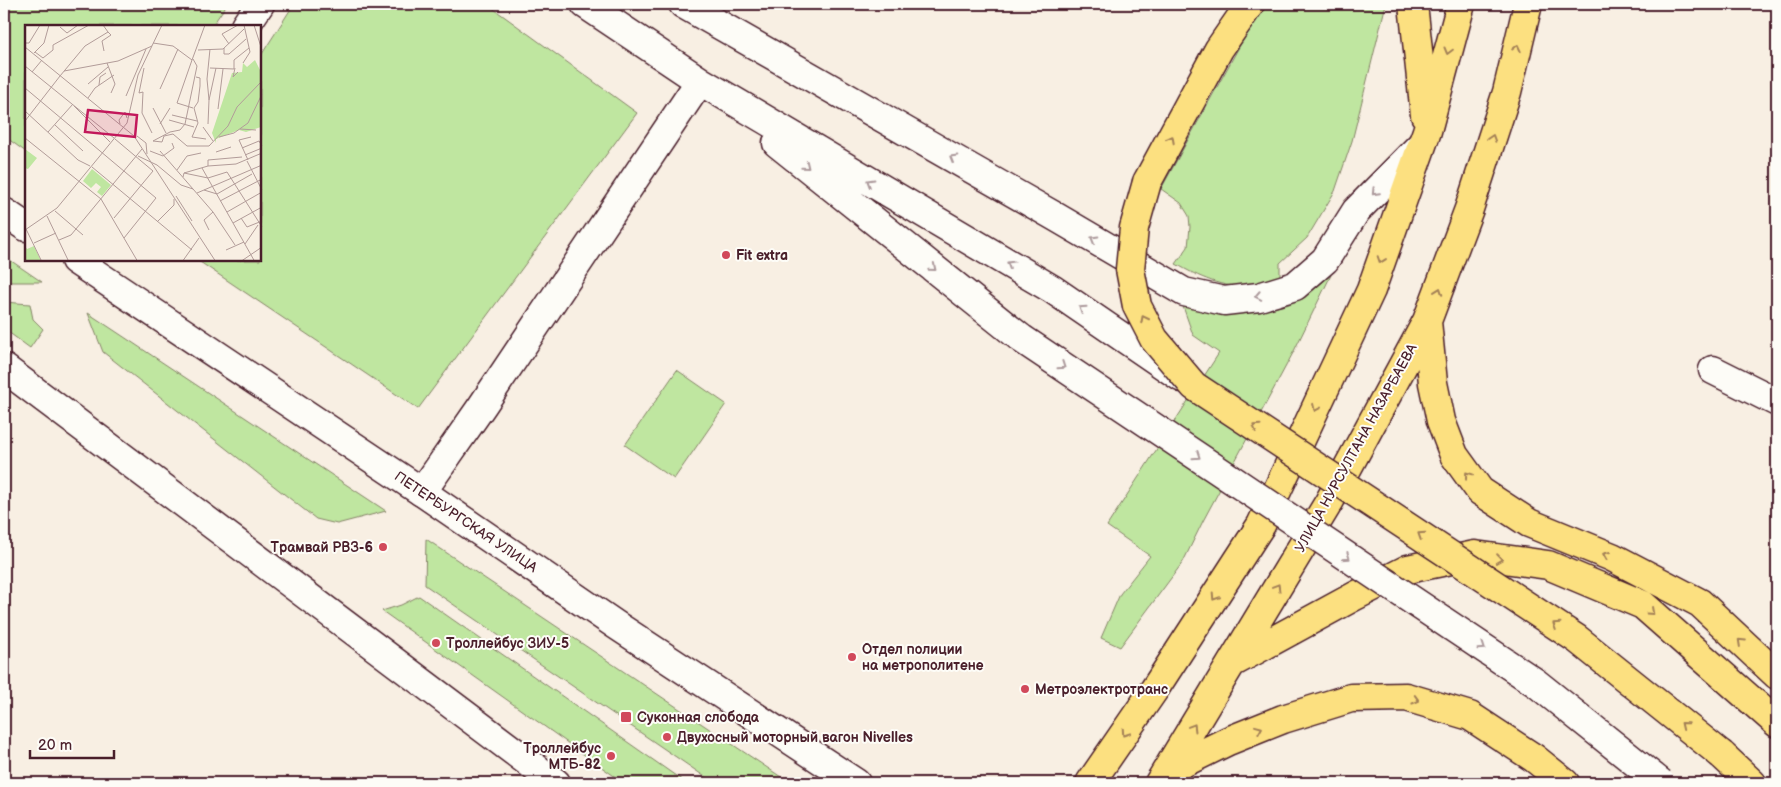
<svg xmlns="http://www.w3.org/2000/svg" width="1781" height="787" font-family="'Balsamiq Sans',sans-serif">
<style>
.green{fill:#bfe6a0;stroke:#848266}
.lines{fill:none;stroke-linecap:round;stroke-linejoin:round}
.street-casing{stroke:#4a1f2b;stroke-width:31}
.secondary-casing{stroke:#4a1f2b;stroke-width:31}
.primary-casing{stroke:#4a1f2b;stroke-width:31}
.street{stroke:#fdfcf7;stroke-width:28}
.secondary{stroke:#fdfcf7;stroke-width:28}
.primary{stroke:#fce080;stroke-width:28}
.secondary-bridge-casing{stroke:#4a1f2b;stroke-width:31;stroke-linecap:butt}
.primary-bridge-casing{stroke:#4a1f2b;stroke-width:31;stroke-linecap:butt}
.secondary-bridge{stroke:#fdfcf7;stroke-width:28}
.primary-bridge{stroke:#fce080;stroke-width:28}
.oneway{stroke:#a38056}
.oneway2{stroke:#ac999b}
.poi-dot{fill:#d1495b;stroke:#fdfcf7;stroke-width:2}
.labels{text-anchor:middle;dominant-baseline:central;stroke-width:4;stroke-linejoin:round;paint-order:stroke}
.poi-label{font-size:14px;font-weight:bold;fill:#4a1f2b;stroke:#fdfcf7;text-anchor:start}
.street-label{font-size:14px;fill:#4a1f2b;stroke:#fdfcf7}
.inset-road{fill:none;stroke:#b29c99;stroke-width:1}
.view{fill:#c2185b;fill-opacity:0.15;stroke:#c2185b;stroke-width:2.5}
.inset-edge{fill:none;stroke:#4a1f2b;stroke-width:2.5}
</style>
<rect width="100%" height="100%" fill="#f8efe3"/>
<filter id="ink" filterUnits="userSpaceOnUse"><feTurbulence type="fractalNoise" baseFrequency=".02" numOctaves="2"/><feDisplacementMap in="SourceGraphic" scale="10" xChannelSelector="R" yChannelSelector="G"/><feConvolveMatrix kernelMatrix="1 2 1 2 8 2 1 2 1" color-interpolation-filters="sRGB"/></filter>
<g filter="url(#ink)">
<path class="green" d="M 4,4 L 227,4 L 212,26 L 26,26 L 26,152 L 4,136 Z
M 294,4 L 487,4 L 637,113 L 418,409 L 197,260 L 260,260 L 260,57 Z
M 1266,4 L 1386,4 L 1352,141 L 1335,191 L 1307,238 L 1280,263 L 1280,278 C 1271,281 1259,287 1250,287 C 1222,288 1199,277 1176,264 L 1188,247 L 1190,227 L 1189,216 L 1181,203 L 1161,189 L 1239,47 Z
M 4,256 L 42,282 L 4,282 Z
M 1331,275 L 1294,351 L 1203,521 L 1183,562 L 1120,647 L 1101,638 L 1120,594 L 1150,556 L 1107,526 L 1219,353 L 1193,335 L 1179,295 C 1212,303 1269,318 1300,299 C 1311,293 1321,283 1331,275 Z
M 4,302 L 30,304 L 33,319 L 43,329 L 30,348 L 4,329 Z
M 88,313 L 386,511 L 337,524 L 316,519 L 103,352 Z
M 677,370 L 726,404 L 674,479 L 625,445 Z
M 426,539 L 790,783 L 714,783 L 425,585 Z
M 419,596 L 686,783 L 624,783 L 382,611 L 401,605 Z"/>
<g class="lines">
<defs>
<path id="street" d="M 245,26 L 260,4
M 4,212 L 26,227
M 75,260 L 422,492
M 4,368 L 556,783
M 1713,370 L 1777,402"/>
<path id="secondary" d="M 585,4 L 700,81 L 1052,289 L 1182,378
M 683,4 L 1056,217 L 1184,292 L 1224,301 L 1259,297 L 1295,286 L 1325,260 L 1356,211 L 1421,145
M 700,81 L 482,406 L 422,492 L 616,625 L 856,783
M 777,143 L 1022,339"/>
<path id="primary" d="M 1413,4 L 1425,115
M 1147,182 L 1219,49 L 1250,4
M 1427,321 L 1433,383 L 1441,421 L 1454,455 L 1480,491 L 1529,523 L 1612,557 L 1700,603 L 1777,675
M 1232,663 L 1355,596 L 1408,569 L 1475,555 L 1548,565 L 1643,605 L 1777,723
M 1722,755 L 1752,783
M 1167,771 L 1228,741 L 1283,719 L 1351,698 L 1406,697 L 1470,716 L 1534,758 L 1565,783
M 1090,783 L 1154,690 L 1261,525 L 1371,290 L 1427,131 L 1461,4
M 1159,783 L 1329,502 L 1427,321 L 1469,209 L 1507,92 L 1528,4"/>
</defs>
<use href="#street" class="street-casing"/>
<use href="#secondary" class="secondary-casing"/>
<use href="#primary" class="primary-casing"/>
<use href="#street" class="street"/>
<use href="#secondary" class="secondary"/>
<use href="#primary" class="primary"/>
<defs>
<path id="secondary-bridge" d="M 1022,339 L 1536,683 L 1661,783"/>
<path id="primary-bridge" d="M 1147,182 L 1134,228 L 1130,269 L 1137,306 L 1154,339 L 1194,386 L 1577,639 L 1722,755"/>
</defs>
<use href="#secondary-bridge" class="secondary-bridge-casing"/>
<use href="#primary-bridge" class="primary-bridge-casing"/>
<use href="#secondary-bridge" class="secondary-bridge"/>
<use href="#primary-bridge" class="primary-bridge"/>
</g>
<defs><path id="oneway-chevron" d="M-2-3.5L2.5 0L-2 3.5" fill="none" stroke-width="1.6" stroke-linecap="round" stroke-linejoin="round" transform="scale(1.25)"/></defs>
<g class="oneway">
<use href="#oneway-chevron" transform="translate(1517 48) rotate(-77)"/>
<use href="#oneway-chevron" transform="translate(1448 51) rotate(105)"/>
<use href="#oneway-chevron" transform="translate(1492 138) rotate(-72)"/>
<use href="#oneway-chevron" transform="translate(1171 139) rotate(-62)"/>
<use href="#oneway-chevron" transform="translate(1381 260) rotate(109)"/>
<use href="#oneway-chevron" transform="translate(1439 291) rotate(-70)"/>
<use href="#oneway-chevron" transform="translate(1144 319) rotate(-117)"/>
<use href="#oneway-chevron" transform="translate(1316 408) rotate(115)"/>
<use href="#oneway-chevron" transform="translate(1256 427) rotate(-147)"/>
<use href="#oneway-chevron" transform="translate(1468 475) rotate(-127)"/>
<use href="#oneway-chevron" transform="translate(1421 535) rotate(-147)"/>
<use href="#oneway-chevron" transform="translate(1606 555) rotate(-157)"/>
<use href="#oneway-chevron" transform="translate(1499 559) rotate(8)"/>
<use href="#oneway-chevron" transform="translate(1277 587) rotate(-59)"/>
<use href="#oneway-chevron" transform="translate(1215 597) rotate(123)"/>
<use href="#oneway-chevron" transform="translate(1651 612) rotate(42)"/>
<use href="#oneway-chevron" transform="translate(1556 625) rotate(-147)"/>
<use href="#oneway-chevron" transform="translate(1741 642) rotate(-137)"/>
<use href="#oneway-chevron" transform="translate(1416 700) rotate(16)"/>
<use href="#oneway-chevron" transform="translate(1684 725) rotate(-141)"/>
<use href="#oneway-chevron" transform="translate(1193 727) rotate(-59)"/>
<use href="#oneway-chevron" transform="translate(1259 729) rotate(-22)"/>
<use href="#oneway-chevron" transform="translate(1125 733) rotate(124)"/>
</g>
<g class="oneway2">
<use href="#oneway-chevron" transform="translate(953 158) rotate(-150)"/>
<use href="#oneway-chevron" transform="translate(806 166) rotate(39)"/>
<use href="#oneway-chevron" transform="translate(870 182) rotate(-149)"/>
<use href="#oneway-chevron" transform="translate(1375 192) rotate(134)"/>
<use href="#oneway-chevron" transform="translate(1094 239) rotate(-150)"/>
<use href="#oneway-chevron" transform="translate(1010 264) rotate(-149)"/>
<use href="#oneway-chevron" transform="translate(933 268) rotate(39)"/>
<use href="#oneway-chevron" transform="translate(1258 296) rotate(169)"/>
<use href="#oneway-chevron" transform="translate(1082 309) rotate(-146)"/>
<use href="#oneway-chevron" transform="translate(1062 366) rotate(34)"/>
<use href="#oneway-chevron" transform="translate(1197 456) rotate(34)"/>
<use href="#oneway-chevron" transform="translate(1347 557) rotate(34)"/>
<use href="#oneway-chevron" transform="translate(1482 647) rotate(34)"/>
</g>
</g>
<g class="poi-dot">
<circle cx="726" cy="255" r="5"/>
<circle cx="383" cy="547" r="5"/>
<circle cx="436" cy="643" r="5"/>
<circle cx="852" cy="657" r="5"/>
<circle cx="1025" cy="689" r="5"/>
<rect x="620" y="711" width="12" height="12" rx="2.5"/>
<circle cx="667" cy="737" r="5"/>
<circle cx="611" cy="756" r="5"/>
</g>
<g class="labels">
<g class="poi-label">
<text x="736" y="255">Fit extra</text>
<text x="373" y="547" text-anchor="end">Трамвай РВЗ-6</text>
<text x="446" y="643">Троллейбус ЗИУ-5</text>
<text x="862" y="649">Отдел полиции<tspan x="862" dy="16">на метрополитене</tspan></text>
<text x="1035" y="689">Метроэлектротранс</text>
<text x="637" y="717">Суконная слобода</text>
<text x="677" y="737">Двухосный моторный вагон Nivelles</text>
<text x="601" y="748" text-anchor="end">Троллейбус<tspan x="601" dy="16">МТБ-82</tspan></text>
</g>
<g class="street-label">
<text transform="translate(1356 448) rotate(-61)">УЛИЦА НУРСУЛТАНА НАЗАРБАЕВА</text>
<text transform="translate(466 522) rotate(34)">ПЕТЕРБУРГСКАЯ УЛИЦА</text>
</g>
</g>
<g transform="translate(25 25)">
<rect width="236" height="236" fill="#f8efe3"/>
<path d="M 230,35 L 236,47 L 236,102 L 221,107 L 214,105 L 191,114 L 191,118 L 187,108 L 207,48 L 217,47 L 218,38 L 222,42 ZM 0,124 L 12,133 L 3,144 L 0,143 ZM 67,144 L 86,160 L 77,171 L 72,167 L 76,162 L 71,158 L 66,163 L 58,156 ZM 0,221 L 2,224 L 9,221 L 16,236 L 0,236 Z" fill="#bfe6a0"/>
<path class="inset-road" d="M 229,0 L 237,25M 35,2 L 42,8 L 53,0M 0,18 L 4,18 L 15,0M 128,18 L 148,21 L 167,35M 204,19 L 197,9 L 213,0M 0,22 L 109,111 L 191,237M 199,23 L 199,29 L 204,29 L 221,14M 173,25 L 198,24 L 219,4M 79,26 L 77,16 L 86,10 L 83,7M 10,27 L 18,33 L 28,25 L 28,20 L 64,0M 9,28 L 19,18 L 24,0M 167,35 L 152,78 L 168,83M 167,35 L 180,0M 82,38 L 90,59 L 86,68M 218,38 L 225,27 L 219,0M 0,41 L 89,113M 119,43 L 114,68 L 118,67 L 117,88 L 127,108M 185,43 L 209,44 L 209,35 L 224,23M 210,43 L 208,52 L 213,47M 39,46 L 93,36 L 127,21M 7,47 L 17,35M 35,51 L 60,21 L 83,7 L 78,0M 171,52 L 175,53 L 175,61 L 173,77 L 169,83 L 173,98 L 167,112 L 181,114M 63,59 L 83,42M 74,60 L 75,52 L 81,48M 0,63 L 131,173 L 99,213M 135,64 L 153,24M 101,71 L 121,24M 63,73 L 70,63 L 89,50M 184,75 L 182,54 L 185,24M 184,75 L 191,43M 49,81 L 85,117M 128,83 L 141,108M 193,84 L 198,44M 0,86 L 53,135 L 65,141M 147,90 L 172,96M 144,95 L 169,102M 0,96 L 35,51M 95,99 L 94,95 L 100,87 L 102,93M 135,99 L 145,83M 183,99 L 184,75M 30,100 L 58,126M 178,102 L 188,116M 215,104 L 231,105M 23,107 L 48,79M 112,111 L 121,118 L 122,129M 194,112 L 209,108 L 223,98 L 237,69M 0,113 L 76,174 L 113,237M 90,114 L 128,146M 128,116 L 137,117 L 139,111 L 148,109 L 162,121 L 184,121 L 203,101 L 212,82 L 235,58M 128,116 L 145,107 L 155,105 L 160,99 L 172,41 L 168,34M 217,123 L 234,116 L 237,121M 125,126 L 138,131 L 149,123 L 147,118M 135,126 L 188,187 L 210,220M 191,127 L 206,122M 220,130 L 237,123M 113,131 L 132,140 L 156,160 L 168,164M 223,135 L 214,115 L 226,112M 222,136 L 237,165M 183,141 L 183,135 L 217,132M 67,142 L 167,225M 177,143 L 230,237M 152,145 L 162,131 L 176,128M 159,148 L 183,141 L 211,139 L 237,128M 158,152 L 159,148 L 183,153 L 202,147 L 237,202M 179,165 L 192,169 L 227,149M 172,168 L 237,140M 151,171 L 167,196M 195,176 L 237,154M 30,186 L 58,210M 202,187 L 237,167M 22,191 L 44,237M 89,193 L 128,146M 216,193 L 222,202 L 237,196M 132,197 L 149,180 L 149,174M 208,198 L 237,182M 1,204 L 17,237M 0,205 L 32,183 L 102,98 L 113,50 L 137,0M 184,205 L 179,195 L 188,187M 34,215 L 46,210 L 117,124M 9,218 L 31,208M 220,219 L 233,200M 201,225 L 219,217M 157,237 L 174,213M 215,237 L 237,222"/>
<path class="view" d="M 63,85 L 112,90 L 110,112 L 60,107 Z"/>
<rect width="236" height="236" class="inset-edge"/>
</g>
<rect width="1781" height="787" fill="none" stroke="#fdfcf7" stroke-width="20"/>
<rect x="10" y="10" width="1761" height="767" fill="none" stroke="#4a1f2b" stroke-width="2" filter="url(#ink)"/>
<path d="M30 750v8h84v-8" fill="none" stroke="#4a1f2b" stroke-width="2.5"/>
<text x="38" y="750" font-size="15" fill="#4a1f2b" stroke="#fdfcf7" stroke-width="4" paint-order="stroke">20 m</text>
</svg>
